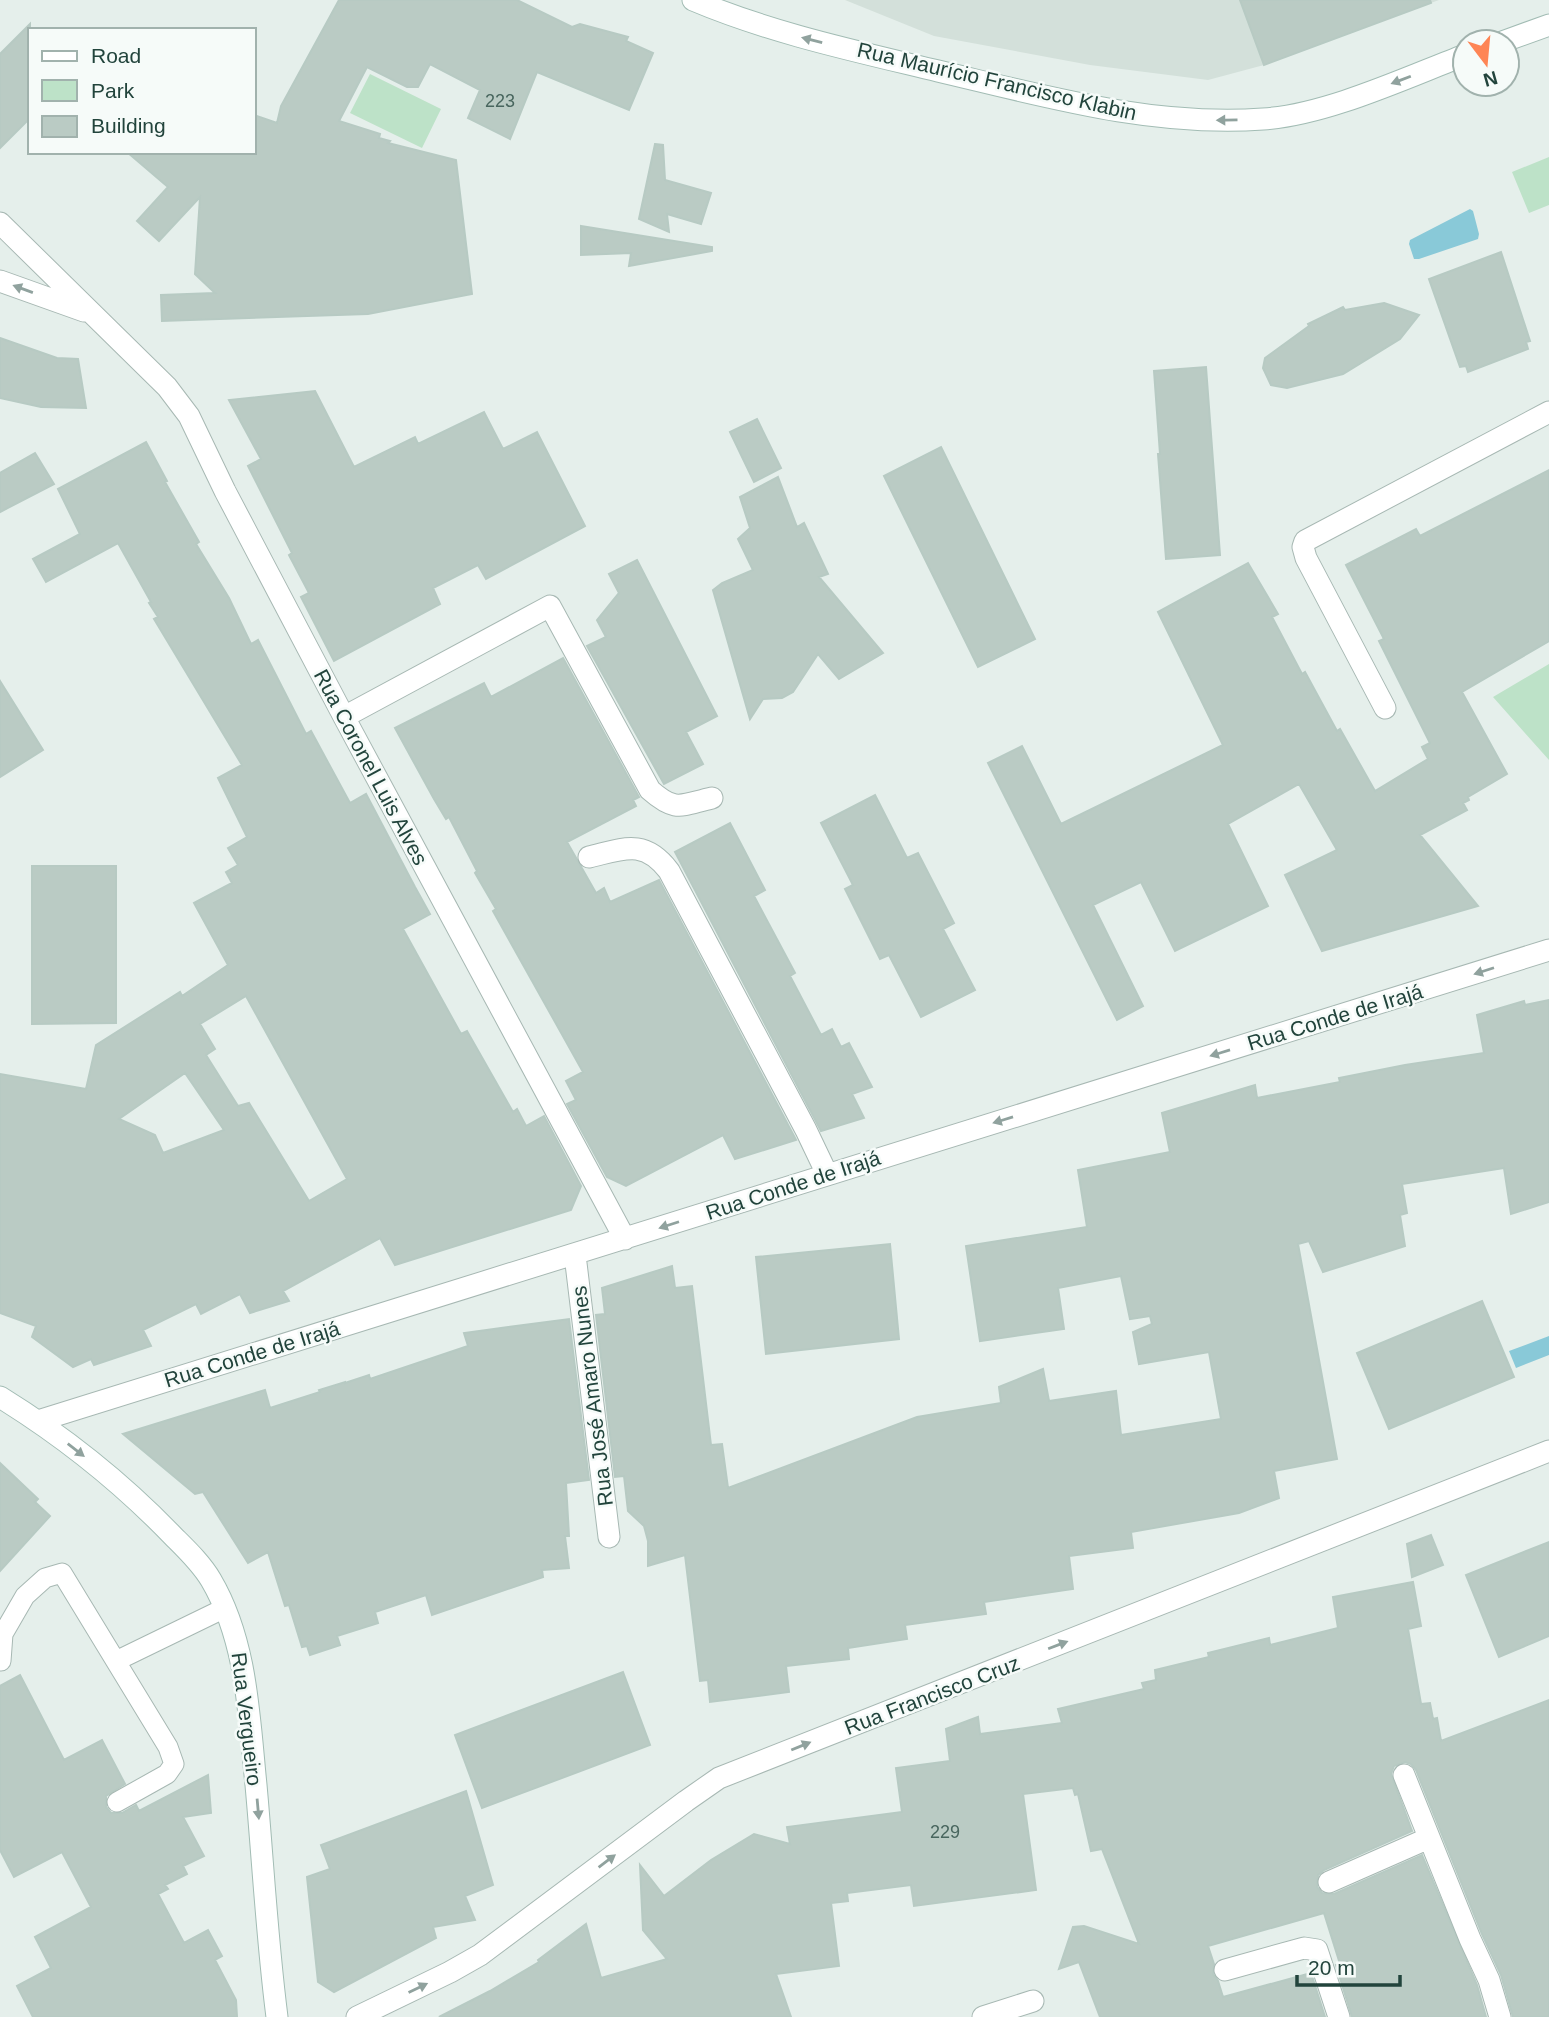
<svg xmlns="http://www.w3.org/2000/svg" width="1549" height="2017" font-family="Helvetica,sans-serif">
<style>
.built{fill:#d3e0da}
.green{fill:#bde2c8}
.water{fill:#89c9d8}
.building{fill:#bacbc4;stroke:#b7cac3;stroke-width:2;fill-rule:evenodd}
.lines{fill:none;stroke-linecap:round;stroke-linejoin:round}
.lane-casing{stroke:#a7b8b3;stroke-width:21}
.street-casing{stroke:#a7b8b3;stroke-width:23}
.secondary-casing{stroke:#a2bcb4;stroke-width:23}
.lane{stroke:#fff;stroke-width:19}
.street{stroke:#fff;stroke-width:21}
.secondary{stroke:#fff;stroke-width:21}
.oneway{fill:#90a29e}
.labels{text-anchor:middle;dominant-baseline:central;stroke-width:5;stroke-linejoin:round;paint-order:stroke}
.number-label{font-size:18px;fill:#48665e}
.street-label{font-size:21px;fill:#22443c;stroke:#f6fbf9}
</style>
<rect width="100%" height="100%" fill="#e5efeb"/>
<path class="built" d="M 845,0 L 1439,0 L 1264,65 L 1208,80 L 1090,65 L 934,36 Z"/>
<path class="green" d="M 370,74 L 441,109 L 422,148 L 350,113 Z
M 1549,157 L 1549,205 L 1529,213 L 1512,172 Z
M 1549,664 L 1549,760 L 1493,697 Z"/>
<path class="water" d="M 1470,209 L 1473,211 L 1479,234 L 1478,239 L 1419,259 L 1414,259 L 1409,244 L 1410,240 Z
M 1549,1336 L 1549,1355 L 1516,1368 L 1509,1351 Z"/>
<path class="building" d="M 339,0 L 517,0 L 572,27 L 580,24 L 628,37 L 626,41 L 653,53 L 629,110 L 537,72 L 510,139 L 468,118 L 480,90 L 430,64 L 418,87 L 407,87 L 367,67 L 339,121 L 380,134 L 379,138 L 390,141 L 388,143 L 456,160 L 472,294 L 368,314 L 162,321 L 161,295 L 215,293 L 195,274 L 200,197 L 159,241 L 137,221 L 168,187 L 127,152 L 254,152 L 254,115 L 277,123 L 281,106 Z
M 1240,0 L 1430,0 L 1431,3 L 1264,65 Z
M 30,24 L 30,118 L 0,148 L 0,54 Z
M 655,144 L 663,145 L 665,180 L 711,193 L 701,224 L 667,214 L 669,232 L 639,219 Z
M 581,226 L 712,247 L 712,251 L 629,266 L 631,253 L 581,255 Z
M 1501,252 L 1530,341 L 1526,342 L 1528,349 L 1468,372 L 1466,366 L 1460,367 L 1429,279 Z
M 1384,303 L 1419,315 L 1400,339 L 1343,374 L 1287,388 L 1271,385 L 1263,368 L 1265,358 L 1309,326 L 1308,324 L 1343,307 L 1345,310 Z
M 0,338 L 57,358 L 78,359 L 86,408 L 41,407 L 0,398 Z
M 1206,367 L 1220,555 L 1166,559 L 1158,454 L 1160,454 L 1154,371 Z
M 315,391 L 354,467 L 415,437 L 418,444 L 484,412 L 503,449 L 537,432 L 585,526 L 486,579 L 478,565 L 433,588 L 440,604 L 334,661 L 301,597 L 309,593 L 289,555 L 292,553 L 248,466 L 261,459 L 229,400 Z
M 757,419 L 781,468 L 754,482 L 730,432 Z
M 146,442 L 167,481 L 165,482 L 199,542 L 196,544 L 229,598 L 251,644 L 258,640 L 306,734 L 311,731 L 350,803 L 366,794 L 415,887 L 430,914 L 403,929 L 461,1034 L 467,1031 L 513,1112 L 517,1109 L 526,1126 L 544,1116 L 581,1186 L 571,1210 L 395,1265 L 380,1238 L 283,1291 L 289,1301 L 250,1313 L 240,1294 L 201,1314 L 196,1304 L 143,1330 L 151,1346 L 94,1365 L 91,1359 L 73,1367 L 32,1337 L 36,1326 L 0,1313 L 0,1074 L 86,1089 L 96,1045 L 180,992 L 182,996 L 228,965 L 194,903 L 232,883 L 226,872 L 238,865 L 228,848 L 247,837 L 218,778 L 242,765 L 154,619 L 158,617 L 149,603 L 151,602 L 118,543 L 46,582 L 33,559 L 80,534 L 58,489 ZM 246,996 L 347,1179 L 309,1201 L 249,1103 L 238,1106 L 206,1055 L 215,1049 L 200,1024 ZM 185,1073 L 224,1130 L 163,1153 L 155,1135 L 119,1119 Z
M 941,447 L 1035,639 L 978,667 L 884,476 Z
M 35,453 L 54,484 L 0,512 L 0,473 Z
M 1549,470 L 1549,641 L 1462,692 L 1507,774 L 1468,797 L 1469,800 L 1463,803 L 1467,810 L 1420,835 L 1478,906 L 1322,951 L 1285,875 L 1337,850 L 1299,784 L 1228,824 L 1268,906 L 1175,951 L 1141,882 L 1093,905 L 1143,1006 L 1117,1020 L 988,763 L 1022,746 L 1061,824 L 1223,745 L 1158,612 L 1248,563 L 1278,614 L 1272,617 L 1302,674 L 1305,672 L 1337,731 L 1340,729 L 1375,791 L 1428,759 L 1422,747 L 1430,743 L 1379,641 L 1384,639 L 1346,565 L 1416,529 L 1420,536 Z
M 778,477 L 797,527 L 804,523 L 828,574 L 819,577 L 883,653 L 839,679 L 818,654 L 793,692 L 782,698 L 763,699 L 750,719 L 713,590 L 722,583 L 753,570 L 738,539 L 750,528 L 740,497 Z
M 637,560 L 717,716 L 686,732 L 703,764 L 664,784 L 587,646 L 606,637 L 597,620 L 619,593 L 609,574 Z
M 563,658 L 639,797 L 633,800 L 636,806 L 567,842 L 596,893 L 604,888 L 610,902 L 659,880 L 796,1140 L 735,1159 L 723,1135 L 626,1186 L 607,1177 L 567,1104 L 576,1100 L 566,1081 L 583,1072 L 493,911 L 496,909 L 475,873 L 477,871 L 449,817 L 446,819 L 434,799 L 395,728 L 484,683 L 491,697 Z
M 0,681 L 43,750 L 0,777 Z
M 875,795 L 907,858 L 918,853 L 954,923 L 943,929 L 975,990 L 921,1017 L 889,955 L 880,959 L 845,889 L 853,885 L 821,823 Z
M 730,823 L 765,890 L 754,896 L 795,973 L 790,976 L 821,1035 L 832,1029 L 841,1047 L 849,1043 L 872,1087 L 852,1094 L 864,1118 L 821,1131 L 675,852 Z
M 32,866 L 116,866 L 116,1023 L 32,1024 Z
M 1549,1000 L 1549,1202 L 1511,1214 L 1504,1168 L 1402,1184 L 1407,1213 L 1400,1215 L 1405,1246 L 1323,1272 L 1309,1241 L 1298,1244 L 1337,1459 L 1274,1471 L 1279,1498 L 1239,1513 L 1131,1532 L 1133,1548 L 1069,1556 L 1073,1589 L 984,1602 L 986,1614 L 905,1625 L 907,1639 L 848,1648 L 849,1659 L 786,1666 L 789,1692 L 710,1702 L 708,1680 L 700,1681 L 685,1555 L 648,1566 L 648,1541 L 644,1526 L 628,1511 L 624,1476 L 615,1477 L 596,1315 L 605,1314 L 602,1288 L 672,1266 L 675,1288 L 692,1286 L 711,1445 L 722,1444 L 728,1488 L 917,1417 L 1001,1403 L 999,1387 L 1043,1369 L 1049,1401 L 1116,1391 L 1121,1435 L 1221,1419 L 1209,1352 L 1139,1364 L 1133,1332 L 1152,1324 L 1150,1316 L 1130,1319 L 1121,1276 L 1058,1288 L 1064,1329 L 980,1341 L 966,1246 L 1087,1227 L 1078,1170 L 1170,1152 L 1162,1113 L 1255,1085 L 1257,1098 L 1340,1082 L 1339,1078 L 1405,1065 L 1484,1053 L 1477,1015 L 1524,1001 L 1525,1005 Z
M 890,1244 L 899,1339 L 766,1354 L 756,1257 Z
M 1482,1301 L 1514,1377 L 1389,1429 L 1357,1353 Z
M 569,1319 L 589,1480 L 566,1483 L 569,1536 L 565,1536 L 569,1568 L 542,1570 L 543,1577 L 432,1615 L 426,1595 L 375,1612 L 378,1623 L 337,1636 L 340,1645 L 310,1655 L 307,1646 L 302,1647 L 289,1605 L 285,1606 L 268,1552 L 248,1563 L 203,1492 L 195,1494 L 123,1434 L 265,1390 L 270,1408 L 320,1392 L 319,1390 L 345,1382 L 345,1383 L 369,1375 L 370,1379 L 468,1346 L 464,1333 Z
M 0,1463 L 38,1499 L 35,1502 L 50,1516 L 0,1571 Z
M 1431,1535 L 1443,1565 L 1412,1577 L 1407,1544 Z
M 1549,1542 L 1549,1636 L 1499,1657 L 1466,1575 Z
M 1413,1582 L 1421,1626 L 1408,1629 L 1421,1704 L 1430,1703 L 1433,1719 L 1437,1718 L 1441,1741 L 1549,1700 L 1549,2017 L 1513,2017 L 1501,1975 L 1482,1934 L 1416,1770 L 1411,1764 L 1405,1762 L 1394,1766 L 1391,1774 L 1412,1831 L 1324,1870 L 1318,1875 L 1317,1887 L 1322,1893 L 1334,1894 L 1422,1855 L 1477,1985 L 1486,2017 L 1352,2017 L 1336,1965 L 1340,1964 L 1324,1913 L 1208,1946 L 1214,1964 L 1213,1974 L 1218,1981 L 1223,1997 L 1311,1973 L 1325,2017 L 1100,2017 L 1079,1962 L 1059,1969 L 1073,1927 L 1084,1926 L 1139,1944 L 1102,1849 L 1091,1851 L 1078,1794 L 1075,1795 L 1073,1788 L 1023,1794 L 1036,1890 L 914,1906 L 911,1885 L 847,1893 L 848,1901 L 831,1903 L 839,1966 L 776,1974 L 791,2017 L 439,2017 L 490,1991 L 539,1962 L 538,1960 L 586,1924 L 601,1978 L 667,1959 L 643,1930 L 640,1865 L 664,1896 L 711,1860 L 754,1834 L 790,1844 L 787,1827 L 902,1812 L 896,1768 L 950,1761 L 946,1729 L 978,1717 L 980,1734 L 1062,1723 L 1058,1709 L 1144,1689 L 1142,1683 L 1156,1680 L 1155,1670 L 1209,1657 L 1208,1653 L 1269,1638 L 1270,1645 L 1338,1628 L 1333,1597 Z
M 623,1672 L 650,1745 L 482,1808 L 455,1735 Z
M 20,1675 L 64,1760 L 102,1740 L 125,1784 L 106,1796 L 106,1807 L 111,1813 L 122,1813 L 136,1805 L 139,1811 L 208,1775 L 211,1813 L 183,1817 L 204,1856 L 183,1866 L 187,1874 L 165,1885 L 168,1889 L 158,1894 L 184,1943 L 208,1930 L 222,1956 L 215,1960 L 236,2000 L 237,2017 L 33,2017 L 17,1986 L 51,1968 L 35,1937 L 91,1907 L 62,1852 L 14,1877 L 0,1850 L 0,1686 Z
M 466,1791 L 493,1885 L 465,1896 L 475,1920 L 433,1927 L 436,1938 L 334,1992 L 318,1982 L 307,1877 L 330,1869 L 321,1845 Z"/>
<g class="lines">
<defs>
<path id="lane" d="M 1,1661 L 3,1634 L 25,1596 L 45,1578 L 62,1573 L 168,1747 L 174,1764 L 167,1774 L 117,1802
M 116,1661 L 225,1608"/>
<path id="street" d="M 0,223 L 167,387 L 189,416 L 225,491 L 344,717 L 625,1239
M 0,281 L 84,311
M 1385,708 L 1306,558 L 1303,547 L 1305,541 L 1549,412
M 344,717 L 550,606 L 650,790 C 676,813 681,805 712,798
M 589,857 C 623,849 644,838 669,871 L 806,1130 L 827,1174
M 575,1255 L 609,1537
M 38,1421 L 1549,950
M 1404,1775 L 1470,1939 L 1489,1980 L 1500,2017
M 1329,1882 L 1429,1838
M 1225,1970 L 1304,1948 L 1317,1950 L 1339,2017
M 357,2017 L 450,1972 L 480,1955 L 686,1801 L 719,1778 L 1549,1451
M 983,2017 L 1033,2001"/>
<path id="secondary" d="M 693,0 C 771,33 855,51 938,71 C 1044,96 1152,127 1263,119 C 1326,115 1405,78 1465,55
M 1502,42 L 1549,25
M 0,1397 C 63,1436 122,1483 173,1536 C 186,1549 201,1563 211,1580 C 247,1641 249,1716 256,1785 C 263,1862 267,1940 277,2017"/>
</defs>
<use href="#lane" class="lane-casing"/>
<use href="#street" class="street-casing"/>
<use href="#secondary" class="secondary-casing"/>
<use href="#lane" class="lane"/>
<use href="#street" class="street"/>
<use href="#secondary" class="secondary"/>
</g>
<defs><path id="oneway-solid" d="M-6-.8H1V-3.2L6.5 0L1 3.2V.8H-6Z" transform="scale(1.75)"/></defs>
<g class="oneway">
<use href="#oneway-solid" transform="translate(812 40) rotate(-166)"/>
<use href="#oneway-solid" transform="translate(1401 80) rotate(159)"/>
<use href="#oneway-solid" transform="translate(1227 120) rotate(179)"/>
<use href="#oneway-solid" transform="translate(23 289) rotate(-160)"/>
<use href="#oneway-solid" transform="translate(1484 971) rotate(162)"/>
<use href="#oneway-solid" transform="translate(1220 1053) rotate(163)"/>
<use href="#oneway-solid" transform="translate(1003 1120) rotate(163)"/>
<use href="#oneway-solid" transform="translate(669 1225) rotate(162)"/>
<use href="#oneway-solid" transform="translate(76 1450) rotate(38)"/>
<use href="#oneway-solid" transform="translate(1058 1645) rotate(-21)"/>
<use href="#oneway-solid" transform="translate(801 1746) rotate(-22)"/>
<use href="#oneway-solid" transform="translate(258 1809) rotate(85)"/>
<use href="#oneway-solid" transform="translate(607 1861) rotate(-37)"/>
<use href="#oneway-solid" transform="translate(418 1988) rotate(-26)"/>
</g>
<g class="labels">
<g class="number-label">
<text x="500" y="101">223</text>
<text x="945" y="1832">229</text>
</g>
<g class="street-label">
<text transform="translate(997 81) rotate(13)">Rua Maurício Francisco Klabin</text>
<text transform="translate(371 767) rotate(62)">Rua Coronel Luis Alves</text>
<text transform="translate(1335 1017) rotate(-17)">Rua Conde de Irajá</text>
<text transform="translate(793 1185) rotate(-18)">Rua Conde de Irajá</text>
<text transform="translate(252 1354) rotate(-17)">Rua Conde de Irajá</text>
<text transform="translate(592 1396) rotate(-97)">Rua José Amaro Nunes</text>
<text transform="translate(932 1695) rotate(-21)">Rua Francisco Cruz</text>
<text transform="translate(247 1719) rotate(83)">Rua Vergueiro</text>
</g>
</g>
<rect x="28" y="28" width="228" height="126" fill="#f6fbf9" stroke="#a1b2ad" stroke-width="2"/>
<rect x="42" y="51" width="35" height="10" fill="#ffffff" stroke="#a1b2ad" stroke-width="2"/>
<text x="91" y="63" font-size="21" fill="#22443c">Road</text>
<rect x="42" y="80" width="35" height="21" fill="#bde2c8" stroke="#a1b2ad" stroke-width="2"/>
<text x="91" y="98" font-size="21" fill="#22443c">Park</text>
<rect x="42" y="116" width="35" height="21" fill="#bacbc4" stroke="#a1b2ad" stroke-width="2"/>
<text x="91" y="133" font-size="21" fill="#22443c">Building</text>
<g transform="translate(1486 63) rotate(164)"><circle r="33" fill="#f6fbf9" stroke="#a1b2ad" stroke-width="2"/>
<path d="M0-5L12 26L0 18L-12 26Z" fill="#fe8555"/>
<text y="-10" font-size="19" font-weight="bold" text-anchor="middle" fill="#22443c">N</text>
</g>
<path d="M1297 1975v10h103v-10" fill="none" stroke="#22443c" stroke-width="3.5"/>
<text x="1308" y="1975" font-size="21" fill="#22443c" stroke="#f6fbf9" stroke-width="5" paint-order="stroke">20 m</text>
</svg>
